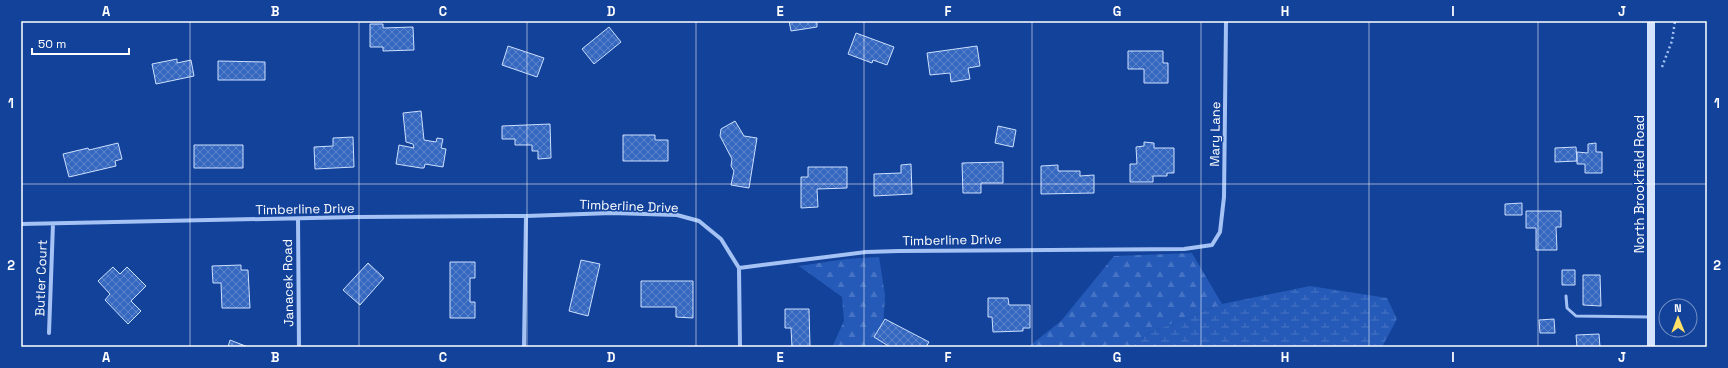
<svg xmlns="http://www.w3.org/2000/svg" width="1728" height="368" font-family="'Space Grotesk',sans-serif">
<style>
.forest{fill:url(#forest-firs)}
.wetland{fill:url(#wetland-marsh)}
.building{fill:url(#building-cross-hatch);stroke:#cddffd}
.lines{fill:none;stroke-linecap:round;stroke-linejoin:round}
.path{stroke:#a5c2f4;stroke-width:2.5;stroke-dasharray:2 3;stroke-linecap:butt}
.lane{stroke:#a5c2f4;stroke-width:3}
.street{stroke:#a5c2f4;stroke-width:4}
.secondary{stroke:#d5e3fd;stroke-width:8}
.grid{fill:none;stroke:#fff;stroke-width:1;stroke-opacity:0.55}
.labels{text-anchor:middle;dominant-baseline:central;stroke-width:3;stroke-linejoin:round;paint-order:stroke}
.street-label{font-size:13px;fill:#fff;stroke:#12429a}
.neatline{fill:none;stroke:#fff;stroke-width:1.5}
.grid-label{font-size:13px;text-anchor:middle;font-weight:bold;fill:#fff}
</style>
<defs>
<pattern id="forest-firs" width="22" height="20" patternUnits="userSpaceOnUse"><rect width="22" height="20" fill="#255ab8"/><path d="M5 1l3.5 6h-7zM16 11l3.5 6h-7z" fill="#4673c3"/></pattern>
<pattern id="wetland-marsh" width="20" height="14" patternUnits="userSpaceOnUse"><rect width="20" height="14" fill="#255ab8"/><path d="M1 5h8M5 5V1M11 12h8M15 12V8" fill="none" stroke="#4673c3"/></pattern>
<pattern id="building-cross-hatch" width="8" height="8" patternUnits="userSpaceOnUse"><rect width="8" height="8" fill="#3668c0"/><path d="M0 0l8 8M0 8l8-8" fill="none" stroke="#5e86cd"/></pattern>
</defs>
<rect width="100%" height="100%" fill="#12429a"/>
<path class="forest" d="M 1192,253 L 1222,304 L 1148,333 L 1131,347 L 1028,347 L 1061,321 L 1114,256 Z
M 879,257 L 885,295 L 882,347 L 832,347 L 844,321 L 842,297 L 799,266 L 846,259 Z"/>
<path class="wetland" d="M 1310,286 L 1387,298 L 1397,319 L 1382,347 L 1131,347 L 1148,333 L 1222,304 Z"/>
<path class="building" d="M 789,21 L 817,21 L 817,27 L 791,31 Z
M 370,24 L 383,24 L 383,28 L 413,27 L 414,50 L 383,51 L 383,47 L 370,47 Z
M 609,27 L 621,42 L 594,64 L 582,49 Z
M 856,33 L 894,47 L 887,65 L 873,60 L 872,63 L 848,54 Z
M 508,46 L 544,58 L 537,77 L 502,65 Z
M 977,46 L 980,66 L 968,68 L 970,79 L 951,82 L 950,73 L 930,75 L 927,53 Z
M 1128,51 L 1163,51 L 1163,63 L 1168,63 L 1168,83 L 1144,83 L 1144,69 L 1128,69 Z
M 177,59 L 177,63 L 191,60 L 194,76 L 156,84 L 152,64 Z
M 218,61 L 265,62 L 265,80 L 218,80 Z
M 421,111 L 424,140 L 436,142 L 437,138 L 443,139 L 441,148 L 446,149 L 443,167 L 425,164 L 424,168 L 421,168 L 396,164 L 399,145 L 414,148 L 413,144 L 406,142 L 403,113 Z
M 735,121 L 744,136 L 757,138 L 749,188 L 731,185 L 734,171 L 731,166 L 732,159 L 720,136 L 721,129 Z
M 550,124 L 551,158 L 538,159 L 538,151 L 532,151 L 532,145 L 515,145 L 515,139 L 502,139 L 502,126 Z
M 998,126 L 1016,130 L 1013,147 L 995,143 Z
M 623,135 L 655,135 L 655,140 L 668,140 L 668,161 L 623,161 Z
M 353,137 L 354,167 L 315,169 L 314,147 L 333,146 L 333,138 Z
M 1144,142 L 1154,143 L 1154,148 L 1174,148 L 1174,173 L 1167,173 L 1167,176 L 1153,176 L 1153,182 L 1130,182 L 1130,164 L 1137,164 L 1136,147 L 1144,146 Z
M 118,143 L 122,159 L 115,161 L 116,166 L 69,177 L 63,154 L 88,148 L 89,150 Z
M 1596,143 L 1596,152 L 1602,152 L 1602,173 L 1585,173 L 1585,164 L 1577,164 L 1577,152 L 1588,153 L 1588,144 Z
M 194,145 L 243,145 L 243,168 L 194,168 Z
M 1576,147 L 1577,161 L 1555,162 L 1555,148 Z
M 1003,162 L 1003,183 L 981,183 L 981,193 L 963,193 L 962,163 Z
M 911,164 L 912,194 L 874,196 L 874,174 L 901,173 L 901,165 Z
M 1058,165 L 1058,171 L 1080,171 L 1080,176 L 1094,175 L 1094,193 L 1041,194 L 1041,166 Z
M 808,167 L 847,167 L 847,188 L 817,189 L 818,207 L 801,208 L 801,177 L 808,177 Z
M 1522,203 L 1522,215 L 1505,215 L 1505,204 Z
M 1526,211 L 1561,211 L 1561,227 L 1556,227 L 1557,250 L 1536,250 L 1536,228 L 1526,228 Z
M 581,260 L 600,264 L 588,316 L 569,311 Z
M 450,262 L 475,262 L 475,278 L 470,278 L 470,302 L 475,302 L 475,318 L 450,318 Z
M 368,263 L 384,278 L 360,305 L 343,290 Z
M 241,265 L 241,270 L 248,270 L 250,308 L 222,308 L 221,283 L 213,283 L 212,266 Z
M 113,267 L 120,274 L 127,267 L 146,286 L 131,301 L 141,311 L 128,324 L 105,300 L 110,294 L 98,281 Z
M 1562,270 L 1575,270 L 1575,285 L 1562,285 Z
M 1583,275 L 1600,275 L 1601,306 L 1583,305 Z
M 641,281 L 693,281 L 693,318 L 676,317 L 676,307 L 641,307 Z
M 988,298 L 1008,298 L 1009,305 L 1030,305 L 1030,328 L 1023,328 L 1023,331 L 993,332 L 992,317 L 988,317 Z
M 785,309 L 809,309 L 810,347 L 792,347 L 791,328 L 785,328 Z
M 885,319 L 929,342 L 926,347 L 890,347 L 874,337 Z
M 1554,319 L 1555,333 L 1540,333 L 1539,320 Z
M 1599,334 L 1600,347 L 1577,347 L 1576,335 Z
M 230,340 L 248,347 L 228,347 Z"/>
<g class="lines">
<path class="path" d="M 1662,67 L 1672,41 L 1675,21"/>
<path class="lane" d="M 1566,296 L 1567,308 L 1576,316 L 1650,317"/>
<path class="street" d="M 298,219 L 299,347
M 21,224 L 357,217 L 526,216 L 612,213 L 677,215 L 699,221 L 721,239 L 739,268 L 866,252 L 899,251 L 1184,249 L 1212,245 L 1220,232 L 1224,197 L 1226,21
M 739,268 L 740,347
M 49,333 L 53,224
M 524,347 L 526,216"/>
<path class="secondary" d="M 1651,347 L 1651,21"/>
</g>
<path class="grid" d="M 190,21 L 190,347M 359,21 L 359,347M 527,21 L 527,347M 696,21 L 696,347M 864,21 L 864,347M 1032,21 L 1032,347M 1201,21 L 1201,347M 1369,21 L 1369,347M 1538,21 L 1538,347M 21,184 L 1707,184"/>
<g class="labels">
<g class="street-label">
<text transform="translate(1215 134) rotate(-89)">Mary Lane</text>
<text transform="translate(1639 184) rotate(-90)">North Brookfield Road</text>
<text transform="translate(629 206) rotate(2)">Timberline Drive</text>
<text transform="translate(305 209) rotate(-1)">Timberline Drive</text>
<text transform="translate(952 240) rotate(-1)">Timberline Drive</text>
<text transform="translate(41 278) rotate(-88)">Butler Court</text>
<text transform="translate(288 283) rotate(-91)">Janacek Road</text>
</g>
</g>
<rect width="1728" height="368" fill="none" stroke="#12429a" stroke-width="44"/>
<g transform="translate(1678 318) rotate(359)"><circle r="19" fill="#12429a" stroke="#718ec2"/>
<path d="M0-3L7 15L0 10L-7 15Z" fill="#ffe068"/>
<text y="-6" font-size="11" font-weight="bold" text-anchor="middle" fill="#ffffff">N</text>
</g>
<path d="M32 48v6h97v-6" fill="none" stroke="#ffffff" stroke-width="2"/>
<text x="38" y="48" font-size="12" fill="#ffffff" stroke="#12429a" stroke-width="3" paint-order="stroke">50 m</text>
<rect x="22" y="22" width="1684" height="324" class="neatline"/>
<g class="grid-label">
<text x="106" y="16">A</text>
<text x="275" y="16">B</text>
<text x="443" y="16">C</text>
<text x="611" y="16">D</text>
<text x="780" y="16">E</text>
<text x="948" y="16">F</text>
<text x="1117" y="16">G</text>
<text x="1285" y="16">H</text>
<text x="1453" y="16">I</text>
<text x="1622" y="16">J</text>
<text x="11" y="108">1</text>
<text x="1717" y="108">1</text>
<text x="11" y="270">2</text>
<text x="1717" y="270">2</text>
<text x="106" y="362">A</text>
<text x="275" y="362">B</text>
<text x="443" y="362">C</text>
<text x="611" y="362">D</text>
<text x="780" y="362">E</text>
<text x="948" y="362">F</text>
<text x="1117" y="362">G</text>
<text x="1285" y="362">H</text>
<text x="1453" y="362">I</text>
<text x="1622" y="362">J</text>
</g>
</svg>
